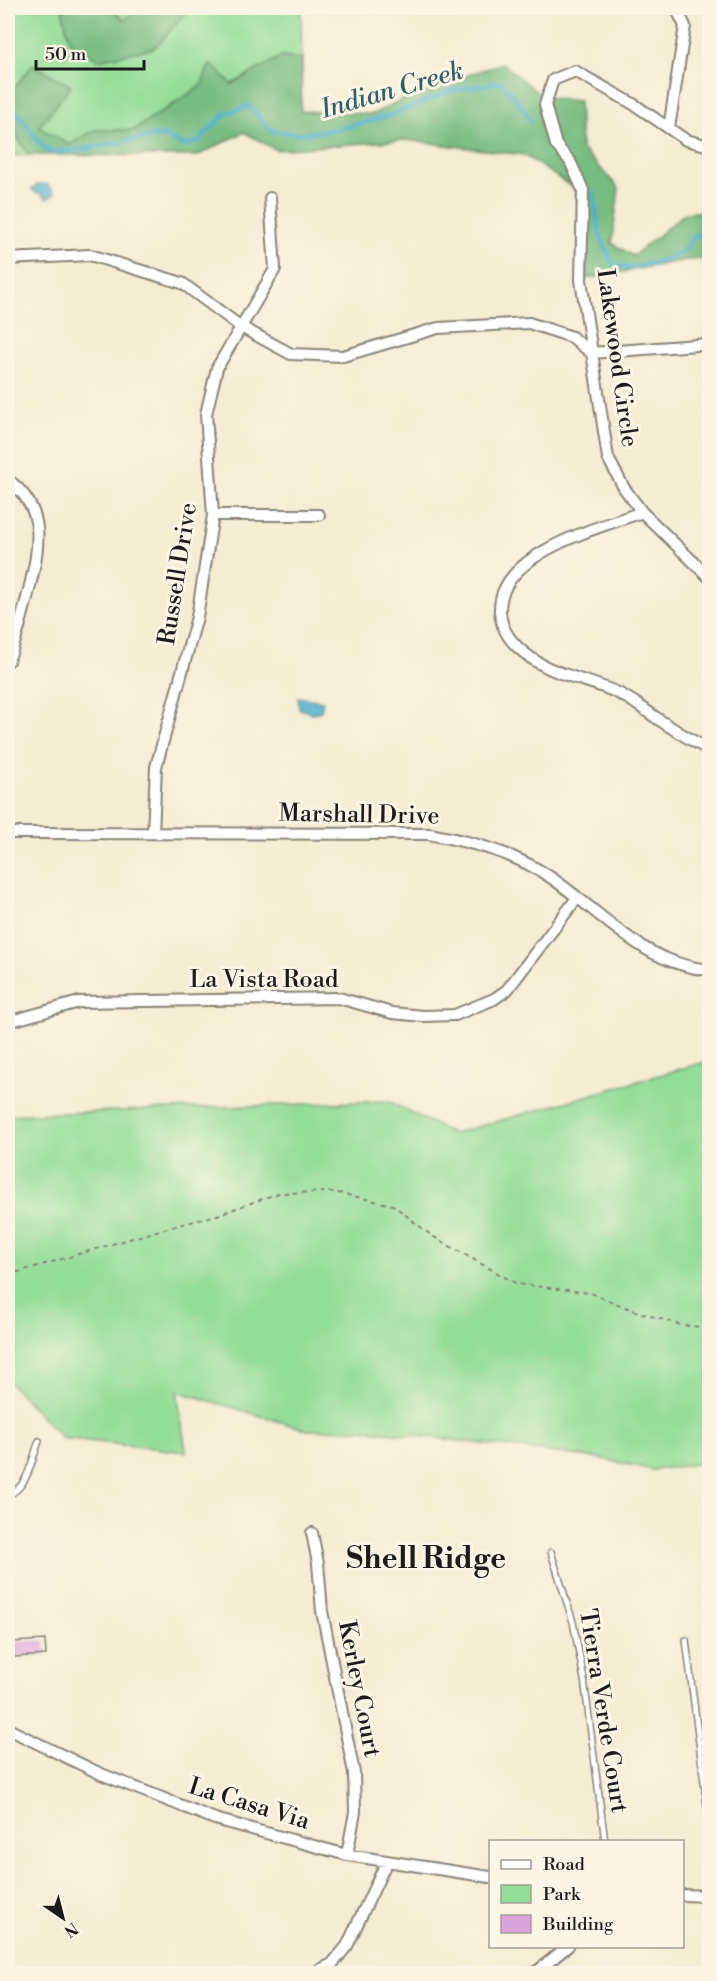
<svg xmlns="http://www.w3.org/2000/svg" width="717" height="1981" font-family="'Libre Bodoni',serif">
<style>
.green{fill:#94dd99;stroke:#587c5a;stroke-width:1.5}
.forest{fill:#77bc81;stroke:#4a6c4e;stroke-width:1.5}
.water{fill:#4daecc;stroke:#346574;stroke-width:1.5}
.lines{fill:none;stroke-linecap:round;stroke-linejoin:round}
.stream{stroke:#4daecc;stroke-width:4.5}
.building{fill:#daa5dd}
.service-casing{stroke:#888478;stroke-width:8}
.minor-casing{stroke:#888478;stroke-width:14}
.path{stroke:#888478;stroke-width:2;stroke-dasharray:4.5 4.5;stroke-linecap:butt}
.service{stroke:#fff;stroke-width:5}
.minor{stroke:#fff;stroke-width:10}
.labels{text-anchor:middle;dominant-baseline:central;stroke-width:6;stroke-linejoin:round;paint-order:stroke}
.street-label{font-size:24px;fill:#1c1c1c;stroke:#fcf5e5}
.water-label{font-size:26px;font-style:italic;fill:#325e6b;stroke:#fcf5e5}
.district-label{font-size:30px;font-weight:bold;fill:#1c1c1c;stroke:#fcf5e5}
</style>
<rect width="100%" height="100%" fill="#fcf5e5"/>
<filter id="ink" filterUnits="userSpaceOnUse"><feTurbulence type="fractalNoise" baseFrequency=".0167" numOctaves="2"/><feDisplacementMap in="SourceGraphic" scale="12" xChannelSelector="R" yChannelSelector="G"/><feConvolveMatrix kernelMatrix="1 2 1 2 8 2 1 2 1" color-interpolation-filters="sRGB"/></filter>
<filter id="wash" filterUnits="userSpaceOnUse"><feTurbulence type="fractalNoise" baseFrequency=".008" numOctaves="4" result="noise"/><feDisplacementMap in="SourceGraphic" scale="24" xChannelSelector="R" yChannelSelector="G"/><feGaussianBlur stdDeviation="1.35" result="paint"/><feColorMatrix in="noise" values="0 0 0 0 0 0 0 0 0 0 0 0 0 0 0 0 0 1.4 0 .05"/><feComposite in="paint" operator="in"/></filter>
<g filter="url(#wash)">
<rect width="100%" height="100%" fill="#f4ecd3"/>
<path class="green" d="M 8,8 L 301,8 L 302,73 L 232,84 L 201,86 L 96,155 L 69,145 L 38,127 L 50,113 L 31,95 L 14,131 L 29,155 L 8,156 Z
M 709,1061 L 709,1462 L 653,1470 L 598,1458 L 362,1429 L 308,1430 L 177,1391 L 186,1452 L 62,1438 L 8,1381 L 8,1115 L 388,1101 L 453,1134 Z"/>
<path class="forest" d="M 70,8 L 115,8 L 113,10 L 124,20 L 141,8 L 191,8 L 154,48 L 98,60 L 70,42 L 62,11 Z
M 280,57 L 302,59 L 301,111 L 373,114 L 416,93 L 502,63 L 543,97 L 579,101 L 581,148 L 619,188 L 612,243 L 633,256 L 685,213 L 709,211 L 709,259 L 686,260 L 585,279 L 577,190 L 524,155 L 405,140 L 276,150 L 244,132 L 197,156 L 29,155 L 14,131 L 8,130 L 8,109 L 11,92 L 33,64 L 71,86 L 39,127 L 69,145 L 94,130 L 134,130 L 201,86 L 210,63 L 232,84 Z"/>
<path class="water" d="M 43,184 L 47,184 L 55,194 L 47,199 L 40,193 L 36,193 L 32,189 L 37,185 Z
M 298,697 L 323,701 L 321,711 L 312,713 L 299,709 Z"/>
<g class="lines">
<path class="stream" d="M 8,122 L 17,112 L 38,141 L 49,152 L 78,150 L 161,135 L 185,146 L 199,141 L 225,114 L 249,106 L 271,131 L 299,134 L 339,129 L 391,115 L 450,91 L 500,82 L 516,99 L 531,121
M 593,192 L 600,235 L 613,265 L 632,268 L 662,261 L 683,251 L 694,236 L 710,234"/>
</g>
<g id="blocks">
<path class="building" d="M 45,1640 L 46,1655 L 14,1657 L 13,1642 Z"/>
</g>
</g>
<g filter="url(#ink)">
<use href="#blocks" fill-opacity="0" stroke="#888478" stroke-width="1.5"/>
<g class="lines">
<defs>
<path id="service" d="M 8,1495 C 28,1488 32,1459 39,1441
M 551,1552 L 573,1622 L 584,1679 L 605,1842
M 686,1640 L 710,1829"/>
<path id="minor" d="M 669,128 L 685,26 L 676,8
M 710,146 L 686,140 L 635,105 L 575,71 L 553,80 L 545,105 L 556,145 L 570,161 L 583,190 L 581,280 L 608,458 L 624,488 L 642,512 L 710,578
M 8,259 L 90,255 L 182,283 L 241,327 L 291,354 L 343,356 L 438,328 L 529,323 L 572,337 L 591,353 L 710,344
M 8,480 C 48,509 39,548 29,590 C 23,613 17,638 8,661
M 642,512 C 599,528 498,553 500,611 C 501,632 514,646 531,658 C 558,677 592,680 620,694 C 632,700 644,709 655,717 C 673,729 690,740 710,750
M 213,515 L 319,515
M 8,833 L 429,834 C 472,842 516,853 553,879 C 605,915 643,964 710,970
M 153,833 L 156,767 L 197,617 L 213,515 L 206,414 L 217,368 L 275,269 L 270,198
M 8,1022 L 79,1002 L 339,998 L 392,1013 L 423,1016 L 455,1015 L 494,999 L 507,990 L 577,898
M 312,1533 L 318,1563 L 322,1611 L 354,1773 L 355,1812 L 347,1855
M 8,1729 L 101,1774 L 215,1819 L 347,1855 L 490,1877
M 682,1895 L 710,1896
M 311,1974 L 332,1964 L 347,1946 L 387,1861
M 534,1974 L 568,1946"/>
</defs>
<use href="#service" class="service-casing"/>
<use href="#minor" class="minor-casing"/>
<path class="path" d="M 8,1275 L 160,1230 L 217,1215 L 279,1193 L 334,1192 L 393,1205 L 432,1236 L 517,1284 L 591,1293 L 635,1311 L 681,1325 L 710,1328"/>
<use href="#service" class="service"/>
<use href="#minor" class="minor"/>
</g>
</g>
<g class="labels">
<g class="street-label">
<text transform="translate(617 358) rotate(82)">Lakewood Circle</text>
<text transform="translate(178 574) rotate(-81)">Russell Drive</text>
<text transform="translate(359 815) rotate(1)">Marshall Drive</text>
<text x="264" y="980">La Vista Road</text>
<text transform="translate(359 1689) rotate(79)">Kerley Court</text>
<text transform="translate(603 1711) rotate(81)">Tierra Verde Court</text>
<text transform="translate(249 1804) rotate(17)">La Casa Via</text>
</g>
<g class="water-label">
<text transform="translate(392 90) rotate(-16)">Indian Creek</text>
</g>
<g class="district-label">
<text x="426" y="1559">Shell Ridge</text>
</g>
</g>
<rect width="717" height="1981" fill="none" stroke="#fcf5e5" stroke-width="30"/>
<rect x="489" y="1840" width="195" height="108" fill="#fcf5e5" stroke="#a29e95" stroke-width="1.5"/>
<rect x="501" y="1860" width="30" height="9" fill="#ffffff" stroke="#a29e95" stroke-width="1.5"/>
<text x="543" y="1870" font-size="18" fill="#1c1c1c">Road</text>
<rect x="501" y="1885" width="30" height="18" fill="#94dd99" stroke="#a29e95" stroke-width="1.5"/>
<text x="543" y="1900" font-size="18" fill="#1c1c1c">Park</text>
<rect x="501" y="1915" width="30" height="18" fill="#daa5dd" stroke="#a29e95" stroke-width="1.5"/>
<text x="543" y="1930" font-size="18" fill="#1c1c1c">Building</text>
<g transform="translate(63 1918) rotate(145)" stroke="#fcf5e5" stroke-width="4.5" paint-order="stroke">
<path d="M0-4.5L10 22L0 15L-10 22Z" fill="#1c1c1c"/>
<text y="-9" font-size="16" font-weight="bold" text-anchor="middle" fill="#1c1c1c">N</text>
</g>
<path d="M36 60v9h108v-9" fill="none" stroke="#1c1c1c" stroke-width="3"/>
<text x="45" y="60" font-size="18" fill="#1c1c1c" stroke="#fcf5e5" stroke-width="4.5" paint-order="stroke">50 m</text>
</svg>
